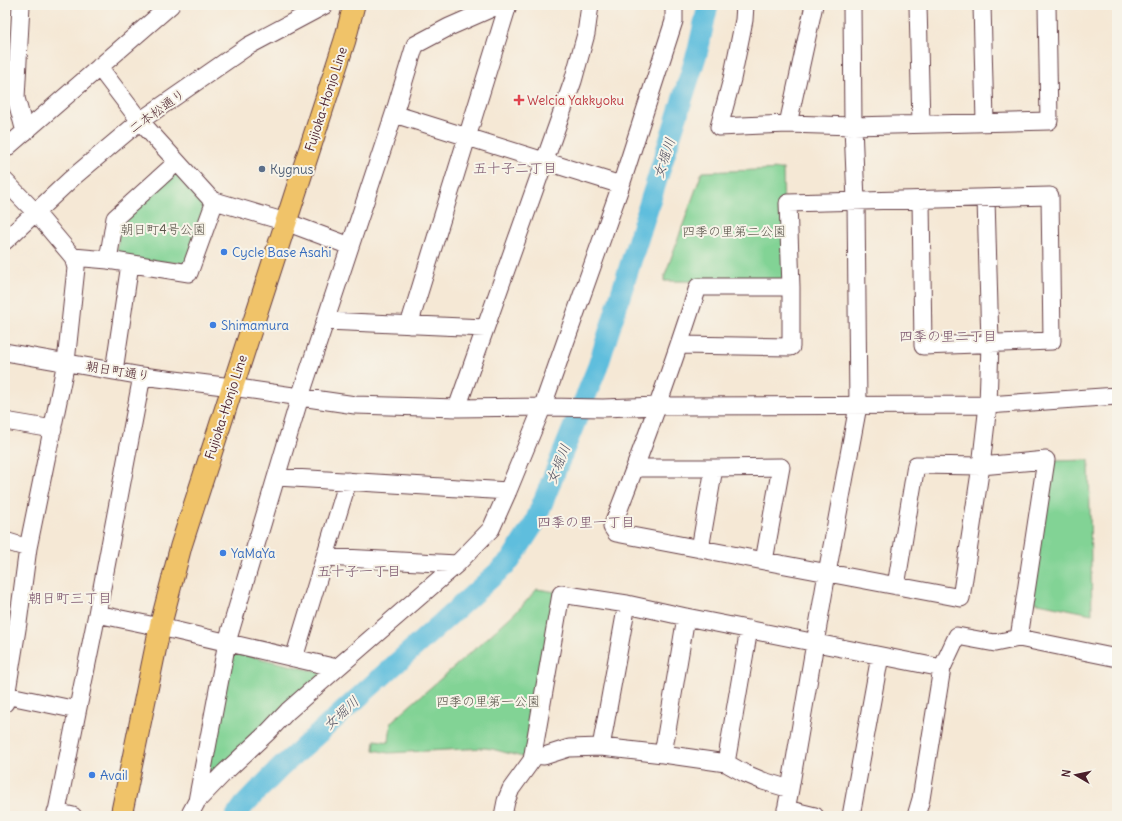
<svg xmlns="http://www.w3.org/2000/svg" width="1122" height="821" font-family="Delius,'Klee One',sans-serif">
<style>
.green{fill:#82d395;stroke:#667960}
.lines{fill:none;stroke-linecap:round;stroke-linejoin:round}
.river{stroke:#5ebedd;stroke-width:21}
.minor-casing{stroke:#643d44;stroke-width:19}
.major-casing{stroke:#643d44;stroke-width:23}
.minor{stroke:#fff;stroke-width:17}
.major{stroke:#f0c369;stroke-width:21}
.health-dot{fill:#e0444e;stroke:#f7f3e8;stroke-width:1.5}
.service-dot{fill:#5c6f8a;stroke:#f7f3e8;stroke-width:1.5}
.shop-dot{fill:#3f7fe0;stroke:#f7f3e8;stroke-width:1.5}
.labels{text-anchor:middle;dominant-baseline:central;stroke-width:4;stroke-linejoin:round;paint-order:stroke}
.street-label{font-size:13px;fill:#4a1f2b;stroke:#f7f3e8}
.health-label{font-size:13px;fill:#be3a42;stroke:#f7f3e8;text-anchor:start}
.service-label{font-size:13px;fill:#4e5e75;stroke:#f7f3e8;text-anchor:start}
.park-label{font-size:13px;fill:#5b554b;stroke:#f7f3e8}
.shop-label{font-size:13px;fill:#366cbe;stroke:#f7f3e8;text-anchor:start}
.water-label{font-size:14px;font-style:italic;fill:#504f60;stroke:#f7f3e8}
.neighbourhood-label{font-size:14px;fill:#7a546c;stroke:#f7f3e8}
</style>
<rect width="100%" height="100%" fill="#f7f3e8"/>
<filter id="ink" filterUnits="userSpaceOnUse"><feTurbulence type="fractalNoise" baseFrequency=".025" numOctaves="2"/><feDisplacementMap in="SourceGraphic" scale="8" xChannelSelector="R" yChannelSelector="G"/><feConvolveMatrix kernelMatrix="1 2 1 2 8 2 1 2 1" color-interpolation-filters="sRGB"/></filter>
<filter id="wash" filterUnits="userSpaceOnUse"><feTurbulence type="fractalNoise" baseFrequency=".012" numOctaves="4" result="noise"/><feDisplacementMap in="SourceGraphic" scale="16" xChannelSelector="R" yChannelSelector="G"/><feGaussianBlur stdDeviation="0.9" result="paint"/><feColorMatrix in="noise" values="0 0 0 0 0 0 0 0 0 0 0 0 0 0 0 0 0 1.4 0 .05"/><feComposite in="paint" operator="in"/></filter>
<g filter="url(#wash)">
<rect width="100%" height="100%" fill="#f5e8d5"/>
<path class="green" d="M 783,169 L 785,276 L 777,282 L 664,281 L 665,275 L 702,172 Z
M 174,172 L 179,173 L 207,200 L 189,264 L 119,258 L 117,252 L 120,221 Z
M 1089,460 L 1092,614 L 1029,601 L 1051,461 Z
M 537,589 L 556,592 L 526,758 L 492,749 L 485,748 L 388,753 L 374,750 L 375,740 L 389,742 L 391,722 L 485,640 L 521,607 Z
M 233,652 L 323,673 L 212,777 L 206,775 Z"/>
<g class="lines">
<path class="river" d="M 236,816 L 244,805 L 280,768 L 510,561 L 534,524 L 598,366 L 698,50 L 708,5"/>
</g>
</g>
<g filter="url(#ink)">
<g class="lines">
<defs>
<path id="minor" d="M 21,5 L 16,98 L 25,132
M 745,5 L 744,20 L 732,79 L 719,127 L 788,124 L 853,126 L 1049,121 L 1047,5
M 918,5 L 921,124
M 982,5 L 985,122
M 99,67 L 140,121 L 209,197 L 215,201 L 286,222 L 350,246
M 394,114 L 621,185
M 788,124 L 814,5
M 5,149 L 171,5
M 5,181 L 36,213 L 73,257 L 76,268 L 66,362 L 28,548 L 18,623 L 5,703
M 5,241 L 71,179 L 140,121 L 248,46 L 325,5
M 73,257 L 108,260 L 189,273 L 215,201
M 108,260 L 115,218 L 177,162
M 791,287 L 698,287 C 672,368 643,448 612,527 L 616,533 L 961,598 L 981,466 L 988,405 L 990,343 L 986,199
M 326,321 L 485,328
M 409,325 L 508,5
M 680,345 L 791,347 L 791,287 L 788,203 L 1050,196 L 1052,341 L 923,346 L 921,200
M 5,352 L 142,376 L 232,387 L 355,405 L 457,408 L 547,407 L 603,408 L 658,406 L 988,405 L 1117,396
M 114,371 L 130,264
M 457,408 L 573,81 L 586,34 L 590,5
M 5,421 L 53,429
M 635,468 L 714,468 L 781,467 L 764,561
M 277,477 L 508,491
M 5,541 L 28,548
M 700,549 L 714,468
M 325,557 L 457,564
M 896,586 L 916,465 L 981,466 L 1046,460 L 1019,638
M 97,614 L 160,627 L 337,668
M 294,658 L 348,481
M 5,695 L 77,710
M 601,747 L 627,604
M 663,754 L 686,617
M 533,755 L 544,756 L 569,748 L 601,747 L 663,754 L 726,763 L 744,773 L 763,781 L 790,789
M 726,763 L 749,629
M 197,801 L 224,773 L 268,732 L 288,711 L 337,668 L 457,564 L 491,529 L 508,491 L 542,408 L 621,185 L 674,21 L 674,5
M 786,809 L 815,816
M 56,812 L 73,816
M 56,816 L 97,614 L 142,376
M 189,816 L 197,801 L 227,642 L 300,397 L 394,114 L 415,45 L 449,27 L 499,5
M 503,816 L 506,801 L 511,789 L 532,760 L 561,594 L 627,604 L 686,617 L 942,668
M 785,816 L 790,789 L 827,573 L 858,406 L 856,201 L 853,126 L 852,5
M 851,816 L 880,656
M 916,816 L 921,799 L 942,668 L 957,636 L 995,643 L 1019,638 L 1117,658"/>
<path id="major" d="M 121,816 L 160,627 L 181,546 L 345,40 L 354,5"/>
</defs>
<use href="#minor" class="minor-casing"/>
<use href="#major" class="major-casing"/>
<use href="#minor" class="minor"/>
<use href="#major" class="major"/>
</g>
</g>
<path class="health-dot" d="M517 94h4v4h4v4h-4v4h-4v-4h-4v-4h4z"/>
<circle class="service-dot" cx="262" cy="169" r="4"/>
<g class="shop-dot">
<circle cx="224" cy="252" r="4"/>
<circle cx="213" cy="325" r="4"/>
<circle cx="223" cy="553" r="4"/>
<circle cx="92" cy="775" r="4"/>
</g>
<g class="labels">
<g class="street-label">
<text transform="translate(326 99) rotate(-72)">Fujioka-Honjo Line</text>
<text transform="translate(157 111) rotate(-36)">二本松通り</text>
<text transform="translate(118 371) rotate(9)">朝日町通り</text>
<text transform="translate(226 407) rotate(-72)">Fujioka-Honjo Line</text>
</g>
<g class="health-label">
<text x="527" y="100">Welcia Yakkyoku</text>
</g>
<g class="service-label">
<text x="270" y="169">Kygnus</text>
</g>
<g class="park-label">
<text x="163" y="229">朝日町4号公園</text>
<text x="734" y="231">四季の里第二公園</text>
<text x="488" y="701">四季の里第一公園</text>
</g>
<g class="shop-label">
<text x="232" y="252">Cycle Base Asahi</text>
<text x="221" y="325">Shimamura</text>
<text x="231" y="553">YaMaYa</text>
<text x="100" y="775">Avail</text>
</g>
<g class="water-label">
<text transform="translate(664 158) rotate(-72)">女堀川</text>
<text transform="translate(558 464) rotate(-68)">女堀川</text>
<text transform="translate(341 713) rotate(-42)">女堀川</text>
</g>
<g class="neighbourhood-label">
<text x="515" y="168">五十子二丁目</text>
<text x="948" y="336">四季の里二丁目</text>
<text x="586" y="522">四季の里一丁目</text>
<text x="359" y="571">五十子一丁目</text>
<text x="70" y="598">朝日町三丁目</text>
</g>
</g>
<rect width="1122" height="821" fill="none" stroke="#f7f3e8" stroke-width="20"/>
<g transform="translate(1076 775) rotate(279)" stroke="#f7f3e8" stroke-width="3" paint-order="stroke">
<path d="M0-3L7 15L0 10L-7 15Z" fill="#4a1f2b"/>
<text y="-6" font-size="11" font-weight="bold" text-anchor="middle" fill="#4a1f2b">N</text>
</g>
</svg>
